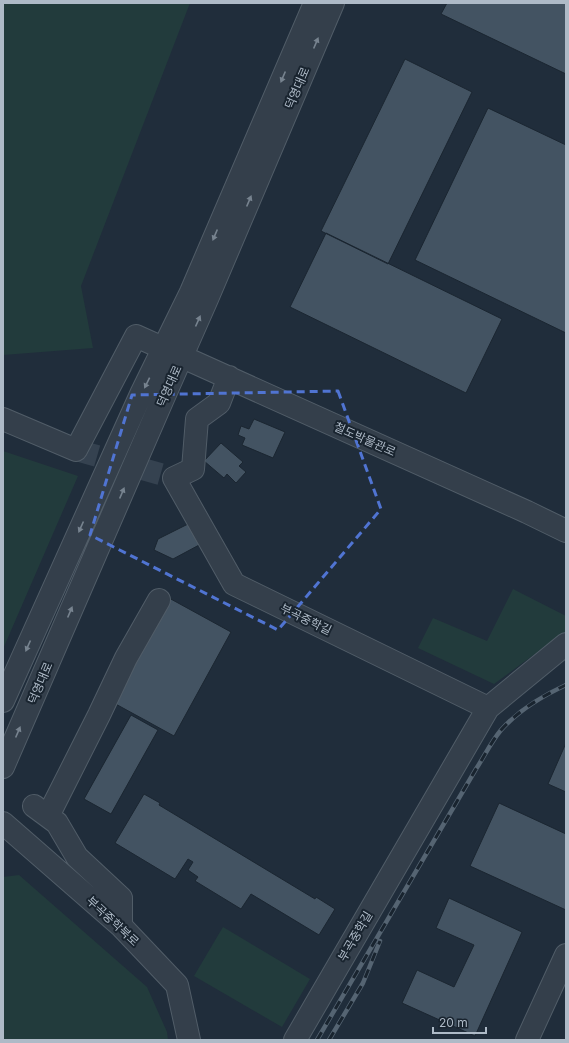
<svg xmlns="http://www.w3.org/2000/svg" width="569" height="1043" font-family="Inter,'Noto Sans KR',sans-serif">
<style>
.green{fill:#223b3c}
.building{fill:#435362;stroke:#1b2631}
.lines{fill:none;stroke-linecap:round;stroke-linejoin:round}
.minor-tunnel{stroke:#354250;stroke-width:22;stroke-dasharray:22 11;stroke-linecap:butt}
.minor-casing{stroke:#515d68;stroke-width:24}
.minor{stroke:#343f4b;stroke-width:22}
.rail-casing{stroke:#556472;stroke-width:4.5}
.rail{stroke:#19242f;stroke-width:3;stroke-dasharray:9;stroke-linecap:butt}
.oneway{fill:#77838f}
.marked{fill:none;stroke:#5074d2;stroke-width:3;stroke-dasharray:8 5;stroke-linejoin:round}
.labels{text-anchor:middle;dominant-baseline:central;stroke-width:4;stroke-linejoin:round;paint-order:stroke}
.street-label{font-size:12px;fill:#aebac7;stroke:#19242f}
</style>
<rect width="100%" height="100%" fill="#202d3b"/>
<path class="green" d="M 3,3 L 190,3 L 81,286 L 93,348 L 3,355 Z
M 3,451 L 78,476 L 3,649 Z
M 513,589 L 566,616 L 566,631 L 494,684 L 418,648 L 433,618 L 487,641 Z
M 19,875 L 147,987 L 167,1032 L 168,1040 L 3,1040 L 3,877 Z
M 223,927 L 310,979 L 282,1027 L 194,976 Z"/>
<path class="building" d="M 447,3 L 566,3 L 566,74 L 441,14 Z
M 405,59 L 472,92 L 388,264 L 321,231 Z
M 488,108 L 566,145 L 566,333 L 415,260 Z
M 326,233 L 502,319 L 466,393 L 290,307 Z
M 254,419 L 285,432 L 273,458 L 242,445 L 245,438 L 238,435 L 241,426 L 249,429 Z
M 221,443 L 243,462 L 239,466 L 246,472 L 236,483 L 227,474 L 224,478 L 204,461 Z
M 190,523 L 201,544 L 173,559 L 154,550 L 158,539 Z
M 169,598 L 231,632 L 174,736 L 112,702 Z
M 131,715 L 158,730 L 111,814 L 84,799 Z
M 566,743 L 566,792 L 548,784 Z
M 144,794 L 160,803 L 159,805 L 315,899 L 316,897 L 335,909 L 319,935 L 251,894 L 241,909 L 195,881 L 198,877 L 188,870 L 193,862 L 188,859 L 175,879 L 115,843 Z
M 499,803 L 566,834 L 566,910 L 470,866 Z
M 449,898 L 522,932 L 475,1036 L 402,1003 L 417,970 L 454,987 L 474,945 L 436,928 Z"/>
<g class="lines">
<path class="minor-tunnel" d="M 76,450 L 174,478"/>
<defs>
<path id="minor" d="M 229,377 L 219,403 L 197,419 L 193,469 L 174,478 L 234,584 L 488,708
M 3,419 L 76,450 L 136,336 L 527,512 L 566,531
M 3,701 L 142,392 L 191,292 L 315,3
M 3,767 L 162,401 L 207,299 L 333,3
M 34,806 L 57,823 L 77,857 L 121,898 L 121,926
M 48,816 L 99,715 L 126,658 L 159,600
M 3,823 L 121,926 L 177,985 L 189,1040
M 295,1040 L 488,708 L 566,644
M 527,1040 L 566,955"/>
</defs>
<use href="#minor" class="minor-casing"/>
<use href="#minor" class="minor"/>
<defs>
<path id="rail" d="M 317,1040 L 476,769 C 484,757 491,742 501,730 C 519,710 542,696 566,685
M 329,1040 L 363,983 L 380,941"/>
</defs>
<use href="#rail" class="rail-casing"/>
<use href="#rail" class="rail"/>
</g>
<defs><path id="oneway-solid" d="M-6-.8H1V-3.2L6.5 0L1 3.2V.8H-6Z"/></defs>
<g class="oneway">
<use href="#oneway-solid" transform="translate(316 43) rotate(-67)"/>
<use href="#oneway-solid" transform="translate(283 77) rotate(113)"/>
<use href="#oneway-solid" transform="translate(249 201) rotate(-67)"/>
<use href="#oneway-solid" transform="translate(215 235) rotate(113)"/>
<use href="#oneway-solid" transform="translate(198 321) rotate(-66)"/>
<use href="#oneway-solid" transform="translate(147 383) rotate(116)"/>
<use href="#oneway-solid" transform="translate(122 493) rotate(-67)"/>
<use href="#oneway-solid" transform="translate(81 527) rotate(114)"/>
<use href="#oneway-solid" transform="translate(70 612) rotate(-67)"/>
<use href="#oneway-solid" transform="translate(28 646) rotate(114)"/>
<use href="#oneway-solid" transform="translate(18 732) rotate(-67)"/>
</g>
<path class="marked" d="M 338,391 L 381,509 L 278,630 L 90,535 L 132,395 Z"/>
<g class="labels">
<g class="street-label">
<text transform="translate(297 88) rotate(-67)">덕영대로</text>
<text transform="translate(169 386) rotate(-66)">덕영대로</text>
<text transform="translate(365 439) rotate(24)">철도박물관로</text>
<text transform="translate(306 619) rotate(26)">부곡중학길</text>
<text transform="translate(40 683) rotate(-67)">덕영대로</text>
<text transform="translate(113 921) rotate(43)">부곡중학북로</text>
<text transform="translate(355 936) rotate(-60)">부곡중학길</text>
</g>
</g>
<rect width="569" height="1043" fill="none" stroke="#aebac7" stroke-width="8"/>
<path d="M433 1027v6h53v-6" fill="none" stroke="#aebac7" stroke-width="2"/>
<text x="439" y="1027" font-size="12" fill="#aebac7" stroke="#19242f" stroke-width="3" paint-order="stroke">20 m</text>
</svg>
